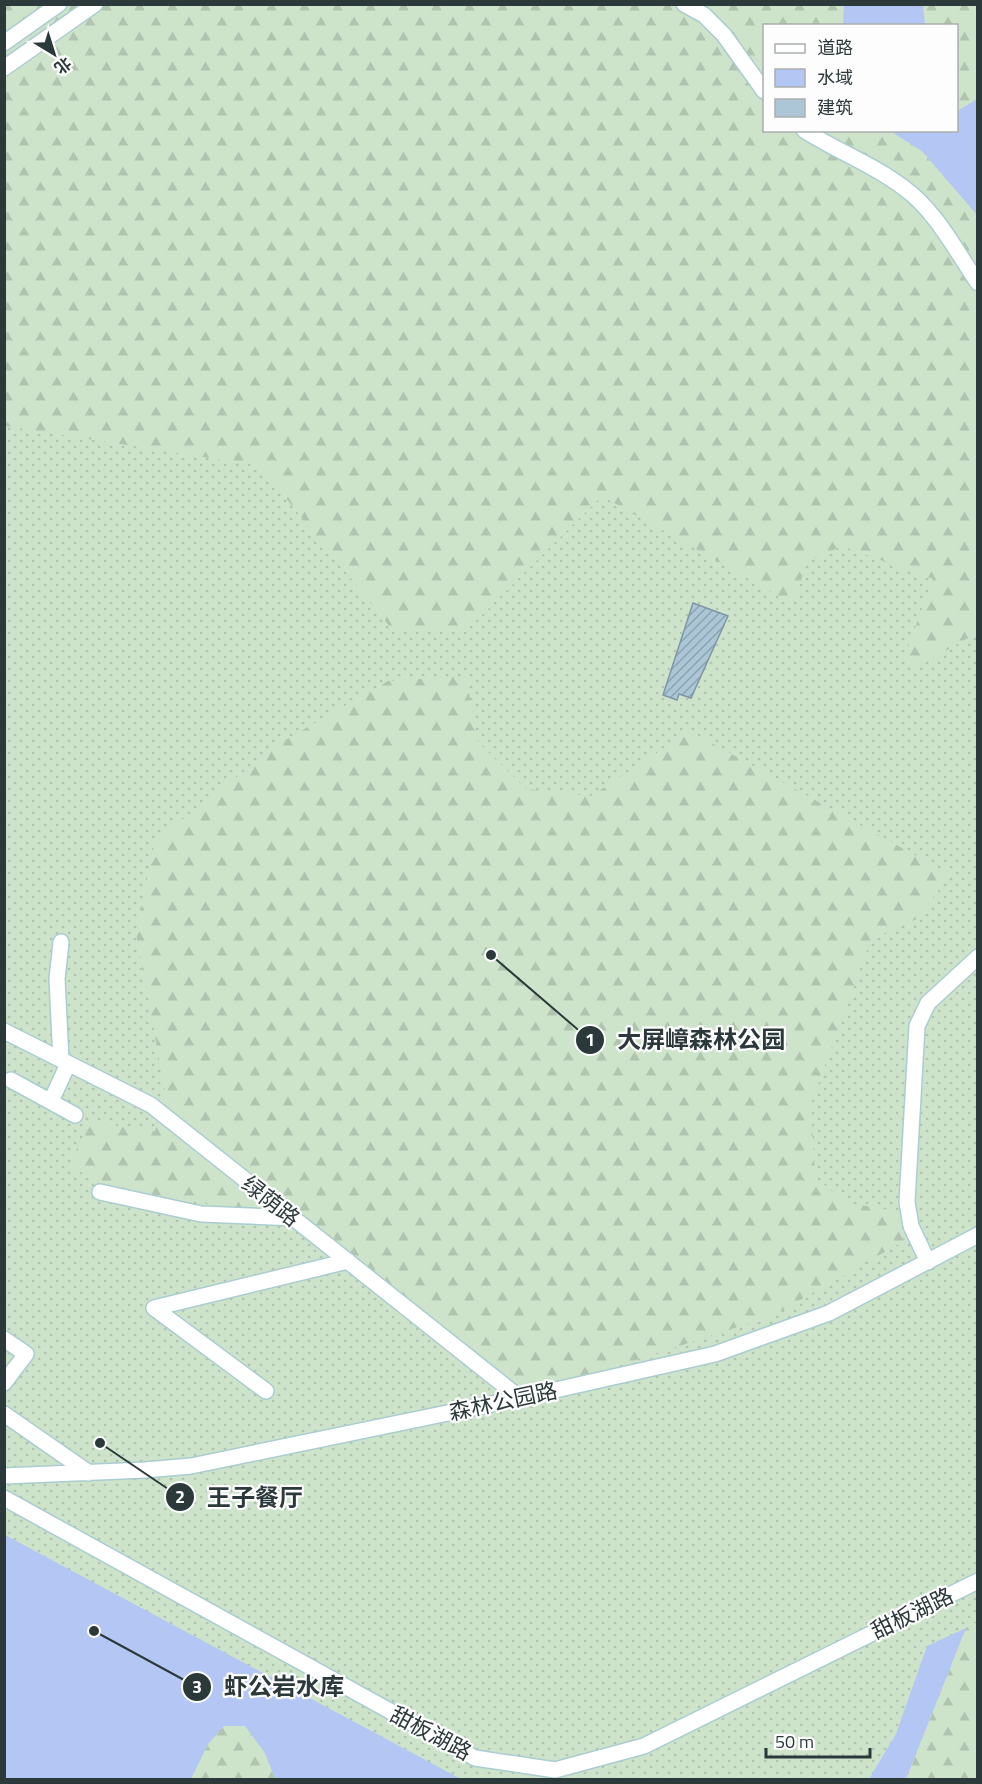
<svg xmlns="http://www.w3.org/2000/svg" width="982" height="1784" font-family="'Titillium Web','Noto Sans SC',sans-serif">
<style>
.grass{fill:url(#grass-dots);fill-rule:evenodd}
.forest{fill:url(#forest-firs)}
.water{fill:#b4c6f4}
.building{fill:url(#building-hatch);stroke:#7e97a7;stroke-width:1.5}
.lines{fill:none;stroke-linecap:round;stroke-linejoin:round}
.minor-casing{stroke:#abcdd1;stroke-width:18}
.minor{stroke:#fff;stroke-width:15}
.labels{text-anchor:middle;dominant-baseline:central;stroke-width:4.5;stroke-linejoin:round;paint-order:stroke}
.street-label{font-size:22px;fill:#2c393b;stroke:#fdfdfd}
.leader{fill:none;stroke:#2c393b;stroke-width:2}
.callout-dot{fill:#2c393b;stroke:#fdfdfd;stroke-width:2}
.mark-label{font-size:18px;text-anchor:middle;font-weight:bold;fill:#fff}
.callout-label{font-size:24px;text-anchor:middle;font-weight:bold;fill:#2c393b;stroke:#fdfdfd;stroke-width:4.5;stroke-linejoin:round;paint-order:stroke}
</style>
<defs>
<pattern id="grass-dots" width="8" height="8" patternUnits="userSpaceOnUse" patternTransform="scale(1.5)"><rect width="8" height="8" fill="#cde4cb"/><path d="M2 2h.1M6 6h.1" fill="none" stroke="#b0c4af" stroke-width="1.8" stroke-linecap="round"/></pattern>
<pattern id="forest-firs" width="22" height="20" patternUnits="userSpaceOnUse" patternTransform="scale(1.5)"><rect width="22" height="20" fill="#cde4cb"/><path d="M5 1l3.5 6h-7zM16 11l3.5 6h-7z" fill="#b0c4af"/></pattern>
<pattern id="building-hatch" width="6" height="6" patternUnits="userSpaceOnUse" patternTransform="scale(1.5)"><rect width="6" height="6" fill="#adc6d7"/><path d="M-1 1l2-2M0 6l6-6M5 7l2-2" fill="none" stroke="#8da2b0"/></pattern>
</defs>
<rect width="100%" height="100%" fill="#d4f8fc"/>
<path class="grass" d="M 5,5 L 977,5 L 977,1779 L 5,1779 ZM 764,26 L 956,26 L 956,130 L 764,130 Z"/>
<path class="forest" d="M 4,5 L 844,5 L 843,25 L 764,26 L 764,130 L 890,131 L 922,151 L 977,215 L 977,633 L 917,667 L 903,661 L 933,579 L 842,546 L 807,562 L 793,604 L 602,496 L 465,632 L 394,632 L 260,466 L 5,426 Z
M 923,5 L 977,5 L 977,99 L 959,110 L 956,108 L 956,26 L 925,25 Z
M 466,676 L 478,742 L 526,789 L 591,796 L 690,731 L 951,875 L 915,920 L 871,939 L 811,1104 L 815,1177 L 845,1202 L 895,1211 L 904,1241 L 774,1315 L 520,1398 L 309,1227 L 264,1208 L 230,1207 L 116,1189 L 68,1166 L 91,1122 L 155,1131 L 165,1091 L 136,933 L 155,841 L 280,743 L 388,681 Z
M 977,1622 L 977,1779 L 906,1780 L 966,1628 Z
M 224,1726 L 245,1726 L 265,1753 L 275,1779 L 191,1780 L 208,1744 Z"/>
<path class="water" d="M 844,5 L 923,5 L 925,25 L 843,25 Z
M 977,99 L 977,215 L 922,151 L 890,131 L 956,130 L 957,108 L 959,110 Z
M 5,1535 L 461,1779 L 275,1779 L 265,1753 L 245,1726 L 224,1726 L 208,1744 L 191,1779 L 5,1779 Z
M 966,1628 L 906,1779 L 869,1779 L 896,1734 L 927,1646 Z"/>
<path class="building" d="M 693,603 L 728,616 L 691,698 L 679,694 L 677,700 L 663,695 Z"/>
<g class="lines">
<defs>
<path id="minor" d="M 684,4 L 704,15 L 724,35 L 764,91
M 4,43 L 59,4
M 4,68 L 95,4
M 804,130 C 836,151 873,164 904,188 C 936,211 956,251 978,283
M 4,1031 L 151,1105 L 520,1398
M 61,1060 L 57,979 L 61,942
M 11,1080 L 75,1115
M 51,1101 L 68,1064
M 100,1192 L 201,1214 L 294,1218
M 928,1262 L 911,1226 L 907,1202 L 917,1026 L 928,1003 L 978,957
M 4,1339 L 26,1354 L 4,1383
M 266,1391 L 154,1308 L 348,1261
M 4,1414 L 89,1473
M 4,1476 L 145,1470 L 191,1466 L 520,1398 L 715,1354 L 829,1313 L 978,1235
M 4,1498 L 475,1758 L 555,1770 L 644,1746 L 978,1581"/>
</defs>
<use href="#minor" class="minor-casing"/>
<use href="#minor" class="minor"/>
</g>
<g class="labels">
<g class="street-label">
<text transform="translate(271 1201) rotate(38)">绿荫路</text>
<text transform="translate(503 1401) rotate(-12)">森林公园路</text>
<text transform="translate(912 1613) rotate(-26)">甜板湖路</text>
<text transform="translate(431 1733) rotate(28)">甜板湖路</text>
</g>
</g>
<path class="leader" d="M491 955L590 1040M100 1443L180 1497M94 1631L197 1687"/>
<g class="callout-dot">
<circle cx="491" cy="955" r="6"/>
<circle cx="100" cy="1443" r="6"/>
<circle cx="94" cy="1631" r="6"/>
<circle cx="590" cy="1040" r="15"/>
<circle cx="180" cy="1497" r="15"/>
<circle cx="197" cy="1687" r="15"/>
</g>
<g class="mark-label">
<text x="590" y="1046">1</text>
<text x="180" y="1503">2</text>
<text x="197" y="1693">3</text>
</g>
<g class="callout-label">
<text x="701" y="1048">大屏嶂森林公园</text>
<text x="255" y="1506">王子餐厅</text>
<text x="284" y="1695">虾公岩水库</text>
</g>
<rect width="982" height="1784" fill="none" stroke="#2c393b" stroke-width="12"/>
<rect x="763" y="24" width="195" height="108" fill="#fdfdfd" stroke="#a9afaf" stroke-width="1.5"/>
<rect x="775" y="44" width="30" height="9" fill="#ffffff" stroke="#a9afaf" stroke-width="1.5"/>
<text x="817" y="54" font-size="18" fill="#2c393b">道路</text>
<rect x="775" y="69" width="30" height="18" fill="#b4c6f4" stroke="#a9afaf" stroke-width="1.5"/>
<text x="817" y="84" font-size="18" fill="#2c393b">水域</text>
<rect x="775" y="99" width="30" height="18" fill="#adc6d7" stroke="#a9afaf" stroke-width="1.5"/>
<text x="817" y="114" font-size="18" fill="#2c393b">建筑</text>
<g transform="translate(54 54) rotate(142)" stroke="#fdfdfd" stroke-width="4.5" paint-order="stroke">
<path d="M0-4.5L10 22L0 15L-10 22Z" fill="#2c393b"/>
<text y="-9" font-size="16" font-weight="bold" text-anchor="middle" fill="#2c393b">北</text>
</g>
<path d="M766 1748v9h104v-9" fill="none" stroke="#2c393b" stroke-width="3"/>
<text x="775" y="1748" font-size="18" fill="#2c393b" stroke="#fdfdfd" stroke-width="4.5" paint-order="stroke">50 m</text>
</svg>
